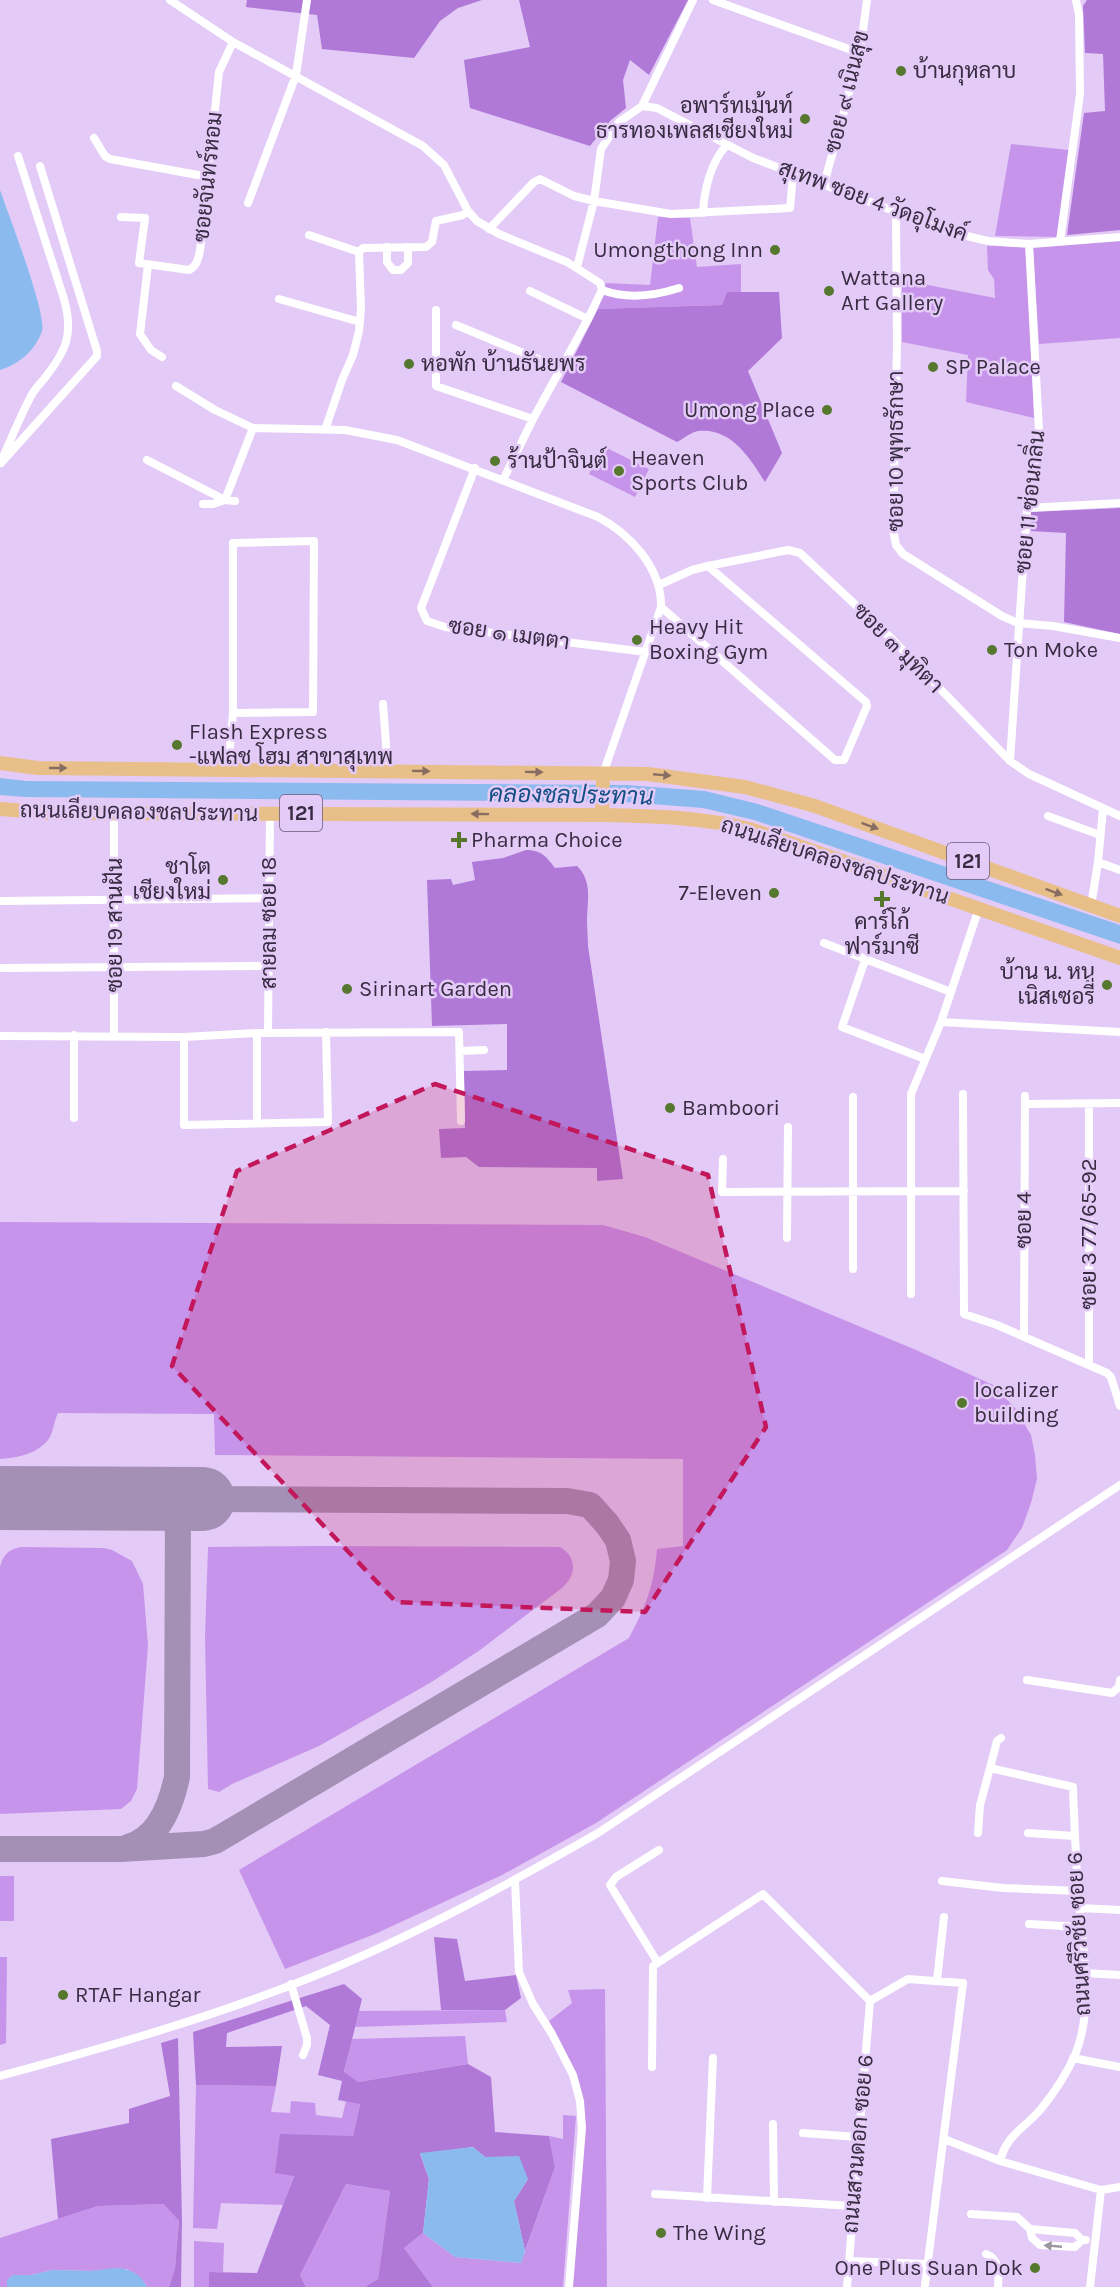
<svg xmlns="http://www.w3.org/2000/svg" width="1120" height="2287" font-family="Karla,Sarabun,sans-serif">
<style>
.green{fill:#c794eb}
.forest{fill:#b078d7}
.water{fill:#8bbbee}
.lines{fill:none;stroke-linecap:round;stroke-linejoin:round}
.taxiway{stroke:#a490b4;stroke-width:26}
.runway{stroke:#a490b4;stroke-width:64}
.street{stroke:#fff;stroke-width:8}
.primary{stroke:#e9bf89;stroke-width:14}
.oneway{fill:#886e62}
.oneway2{fill:#9c96a0}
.marked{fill:#c2185b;fill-opacity:0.2;stroke:#c2185b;stroke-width:4.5;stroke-dasharray:12 8;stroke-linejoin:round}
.poi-dot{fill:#55772e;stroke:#e3caf7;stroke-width:2}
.labels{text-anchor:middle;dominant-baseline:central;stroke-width:5;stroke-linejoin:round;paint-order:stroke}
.shield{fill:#e3caf7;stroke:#6b5b78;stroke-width:1.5}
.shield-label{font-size:21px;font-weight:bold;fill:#382c42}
.poi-label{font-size:22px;fill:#382c42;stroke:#e3caf7;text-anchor:start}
.street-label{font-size:22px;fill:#382c42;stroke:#e3caf7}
.water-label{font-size:24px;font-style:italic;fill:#135085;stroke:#e3caf7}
</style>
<rect width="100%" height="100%" fill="#e3caf7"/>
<path class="green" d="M 1011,144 L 1069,150 L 1057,237 L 995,236 Z
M 658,217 L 690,218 L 697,267 L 741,264 L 741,292 L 727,292 L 722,305 L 598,309 L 606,283 L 650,285 Z
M 1120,241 L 1120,338 L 1039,344 L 1033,248 Z
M 987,246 L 1026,247 L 1034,418 L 966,402 L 968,355 L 902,342 L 902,280 L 995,298 L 994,279 L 988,270 Z
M 603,446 L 649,469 L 635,497 L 589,474 Z
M 0,1222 L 603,1225 L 645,1237 L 916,1350 L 993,1385 L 1016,1409 L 1031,1435 L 1035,1455 L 1037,1479 L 1031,1503 L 1022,1528 L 1007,1550 L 596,1823 L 502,1875 L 375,1934 L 285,1969 L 239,1870 L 629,1638 C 646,1606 654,1585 657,1549 L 683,1546 L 683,1459 L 215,1455 L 214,1414 L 58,1413 C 54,1421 53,1434 48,1440 C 37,1454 16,1458 0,1459 Z
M 320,1546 L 560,1547 C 577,1557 577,1575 562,1588 L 480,1650 L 430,1683 L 319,1746 L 232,1784 L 219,1792 L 208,1789 L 205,1637 L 208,1547 Z
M 21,1547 L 104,1548 L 112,1550 L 132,1561 L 143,1584 L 148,1645 L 137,1789 L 131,1801 L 121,1809 L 0,1814 L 0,1567 C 3,1555 9,1549 21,1547 Z
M 0,1876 L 14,1876 L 14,1921 L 0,1921 Z
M 0,1957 L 7,1957 L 6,2043 L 0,2045 Z
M 605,1989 L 607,2287 L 572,2287 L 585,2123 L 573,2067 L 549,2021 L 572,2003 L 568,1990 Z
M 505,2010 L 507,2022 L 355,2027 L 359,2011 Z
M 465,2036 L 468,2064 L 358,2082 L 344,2073 L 352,2039 Z
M 196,2085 L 276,2086 L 271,2112 L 290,2113 L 291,2101 L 315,2103 L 316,2115 L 342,2118 L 346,2101 L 360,2103 L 353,2136 L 294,2175 L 283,2205 L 221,2203 L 217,2229 L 193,2228 Z
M 563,2115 L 576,2116 L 563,2287 L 433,2287 L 404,2248 L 423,2233 L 455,2257 L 521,2263 L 555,2167 L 549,2136 L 563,2139 Z
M 346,2184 L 390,2191 L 378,2279 L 365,2287 L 306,2287 L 300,2275 Z
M 165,2204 L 179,2221 L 175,2268 L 169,2287 L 147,2287 L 145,2283 L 127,2269 L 90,2271 L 53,2270 L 30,2275 L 13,2275 L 7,2280 L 7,2287 L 0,2287 L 0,2238 L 98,2206 Z
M 194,2241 L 224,2243 L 223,2272 L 209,2272 L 209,2287 L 194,2287 Z"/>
<path class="forest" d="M 247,0 L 482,0 L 458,8 L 440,21 L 414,58 L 322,49 L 317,15 L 246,7 Z
M 519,0 L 688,0 L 649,75 L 630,60 L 623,80 L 626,108 L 610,121 L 590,146 L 470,108 L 464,60 L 530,47 Z
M 1087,0 L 1120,0 L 1120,230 L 1067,235 L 1084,113 L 1105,111 L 1103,54 L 1085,53 L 1083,6 Z
M 727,292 L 779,292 L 782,338 L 748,371 L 782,453 L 765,482 C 750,458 731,427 698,431 C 691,432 683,439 677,442 L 561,382 L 598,309 L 722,305 Z
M 1120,508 L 1120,634 L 1064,622 L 1066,533 L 1031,531 L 1031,512 Z
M 526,850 C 541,850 546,856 555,868 L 577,866 C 593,881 587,902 587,921 C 587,929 588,938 588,946 L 623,1179 L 597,1181 L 597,1168 L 479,1167 L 466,1157 L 441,1158 L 439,1129 L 465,1128 L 464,1071 L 507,1070 L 507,1024 L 432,1026 L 427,880 L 451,879 L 453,885 L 475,880 L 472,862 L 503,858 Z
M 434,1937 L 457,1939 L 465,1981 L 516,1975 L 521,1998 L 505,2010 L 441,2010 Z
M 344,1984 L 362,1999 L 344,2072 L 358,2082 L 468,2064 L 491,2077 L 495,2132 L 549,2136 L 555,2167 L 525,2251 L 514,2201 L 528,2179 L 485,2157 L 473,2147 L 420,2154 L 429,2179 L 423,2233 L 404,2248 L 433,2287 L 365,2287 L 378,2279 L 390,2191 L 346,2184 L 300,2275 L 306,2287 L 209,2287 L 209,2272 L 257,2273 L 294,2176 L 275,2173 L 280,2134 L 353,2136 L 360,2104 L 338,2100 L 342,2081 L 318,2075 L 330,2025 L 306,2006 L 227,2033 L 226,2047 L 282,2046 L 276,2086 L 196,2085 L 193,2032 Z
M 178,2038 L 182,2221 L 181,2287 L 169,2287 L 175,2268 L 179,2221 L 164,2204 L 98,2206 L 58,2219 L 51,2139 L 129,2123 L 129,2109 L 170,2096 L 161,2043 Z"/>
<path class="water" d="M 0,190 C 8,213 47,314 42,331 C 35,351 19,364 0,370 Z
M 0,778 L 27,781 L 626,785 L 705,791 L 758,804 L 1120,925 L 1120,944 L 754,820 L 703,808 L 625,802 L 26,797 L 0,795 Z
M 473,2147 L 485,2157 L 519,2156 L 528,2179 L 514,2201 L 525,2251 L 521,2263 L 455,2257 L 423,2233 L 429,2179 L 420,2153 Z
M 117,2268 C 130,2269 141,2274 147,2287 L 7,2287 L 7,2280 L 13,2275 L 30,2275 L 53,2270 L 90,2271 Z"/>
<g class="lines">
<path class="taxiway" d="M 0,1512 L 29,1501 L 42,1498
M 128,1847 C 159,1839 171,1805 177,1777 L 178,1499
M 0,1849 L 121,1849 L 204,1844 L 215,1841 L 597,1615 L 613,1598 L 621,1580 L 623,1561 L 618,1540 L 607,1524 L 590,1505 L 567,1501 L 203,1499"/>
<path class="runway" d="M 0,1498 L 203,1499"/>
<path class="street" d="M 170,0 L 233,42 L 423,146 L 444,165 L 468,211 L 477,221 L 499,234 L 567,262 L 600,283 L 602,290 L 588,319 L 533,419 L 503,480
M 713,0 L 860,53
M 642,106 L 693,0
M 94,138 L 105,156 L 110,159 L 209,177
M 824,184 L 860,53 L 867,0
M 248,203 L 296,75 L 307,0
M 703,213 C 704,190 711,161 727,145
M 896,213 L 897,344 L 893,529 L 896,545 L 903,554 L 1002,616 L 1018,623 L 1053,626 L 1120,638
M 121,217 L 145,218 L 139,263 L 189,270 C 197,266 198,259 200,251 L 219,72 L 233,42
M 489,229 L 534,182 L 540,179 L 574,196 L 594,201 L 671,214 L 790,208 L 793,174
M 309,235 L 359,252
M 1060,241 L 1080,94 L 1079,15 L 1076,0
M 387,247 L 387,262 L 393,270 L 401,270 L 408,263 L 408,247
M 359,252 L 363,248 L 426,247 L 432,242 L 436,221 L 463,215 L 468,211
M 148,265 L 140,334 L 151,350 L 162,357
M 577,267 L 594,201 L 601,149 L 619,122 L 642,106 L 657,108 L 753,158 L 950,232 L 988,241 L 1029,244 L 1120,237
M 602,290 C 626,299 654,296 679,288
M 530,291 L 588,319
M 279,299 L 360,322
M 436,310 L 436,386 L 533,419
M 456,325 L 560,368
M 176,386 L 215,410 L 253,428 L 345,430 L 397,440 L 598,517 C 630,534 662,568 661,607 L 603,774
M 325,430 L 342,380 L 353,355 L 359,331 L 361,309 L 359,252
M 3,457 C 12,437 20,417 30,398 C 33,391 39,385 44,379 C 66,351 74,335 64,299 L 18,156
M 147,460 L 225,500 L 235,501
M 1,463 L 97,356 L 97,351 L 40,166
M 475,468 L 421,608 L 427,621 L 445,627 L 646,652
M 203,504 L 213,504 L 225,500 L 253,428
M 1027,508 L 1120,503
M 659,585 L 692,570 L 708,566 L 788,550 L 800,553 L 892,639 L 1010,761 L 1029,774 L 1120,816
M 661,607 L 835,760 L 844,760 L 867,706 L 866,702 L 708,566
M 383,704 L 388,771
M 1010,761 L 1027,508 L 1039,430 L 1029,244
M 228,769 L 233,713 L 233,543 L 314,541 L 313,712 L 233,713
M 1048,816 L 1100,835
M 1098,862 L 1120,870
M 0,901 L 269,898
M 1091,906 L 1098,862 L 1103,809
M 824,943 L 951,992
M 865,960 L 842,1027 L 925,1059
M 0,968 L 269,966
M 941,1022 L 1120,1032
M 268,1033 L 270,814
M 74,1035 L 74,1118
M 0,1036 L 184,1037 L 257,1033 L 459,1032 L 461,1121
M 114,1036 L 114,814
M 184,1037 L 184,1125 L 328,1122 L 326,1032
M 460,1051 L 484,1050
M 963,1094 L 964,1314 L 997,1325 L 1107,1373 L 1111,1377 L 1120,1406
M 853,1097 L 853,1269
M 1025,1104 L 1120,1103
M 1089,1104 L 1089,1365
M 257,1123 L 257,1033
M 723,1159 L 722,1192 L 964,1191
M 787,1238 L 788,1127
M 911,1294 L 911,1094 L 941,1022 L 979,908
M 1024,1336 L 1025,1096
M 1027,1680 L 1112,1693 L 1119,1687 L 1120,1680
M 990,1768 L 997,1741 L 1001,1738
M 978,1833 L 980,1805 L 990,1768 L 1073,1787 C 1074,1822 1076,1857 1078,1892 C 1082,1942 1095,2008 1075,2055 C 1066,2075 1054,2093 1041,2109 C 1024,2129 1007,2134 1000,2161
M 1028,1833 L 1074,1836
M 515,1880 L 519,1972 L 533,2004 L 552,2034 L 573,2075 L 580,2101 L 582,2128 L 569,2287
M 942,1881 L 1003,1888 L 1078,1891
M 1080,1908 L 1120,1910
M 1029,1924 L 1081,1927
M 658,1963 L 610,1885 L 616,1877 L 659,1850
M 1085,1973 L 1120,1975
M 937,1980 L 944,1917
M 291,1984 L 307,2038 L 307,2045 L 303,2055
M 870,2001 L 908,1979 L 963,1983 L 925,2285
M 1073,2058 L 1120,2067
M 652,2067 L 653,1966 L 763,1894 L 870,2001
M 0,2076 C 107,2047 214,2017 317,1975 C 414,1936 507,1885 598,1833 L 1120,1485
M 773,2124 L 774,2202
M 803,2133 L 858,2137
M 944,2139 L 1000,2161 L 1101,2190 L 1120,2187
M 655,2194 L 852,2206
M 707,2198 L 713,2058
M 971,2214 L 1017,2217 L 1030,2229 L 1032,2238 L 1040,2245 L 1075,2247 L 1082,2240
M 1030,2229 L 1075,2233 L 1082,2240 L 1086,2240
M 986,2254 C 1000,2259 999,2274 998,2287
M 849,2261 L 927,2264
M 847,2287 L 870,2001
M 1090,2287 L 1101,2190"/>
<path class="primary" d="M 0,763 L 38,768 L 648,774 L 745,787 L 815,806 L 1120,916
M 0,809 L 51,813 L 602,815 C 653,816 703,817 753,830 L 1120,958
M 602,815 L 603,774"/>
</g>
<defs><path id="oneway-solid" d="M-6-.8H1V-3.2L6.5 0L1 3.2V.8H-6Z" transform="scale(1.5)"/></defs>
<g class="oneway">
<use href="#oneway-solid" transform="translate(58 768)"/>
<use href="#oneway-solid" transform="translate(421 771) rotate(1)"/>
<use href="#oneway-solid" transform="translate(534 772) rotate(1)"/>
<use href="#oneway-solid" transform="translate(662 775) rotate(5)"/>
<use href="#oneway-solid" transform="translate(480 814) rotate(-179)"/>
<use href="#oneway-solid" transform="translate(870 826) rotate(20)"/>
<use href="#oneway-solid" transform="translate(1054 892) rotate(20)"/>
</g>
<use class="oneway2" href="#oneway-solid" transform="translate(1053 2246) rotate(-175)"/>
<path class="marked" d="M 435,1084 L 708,1175 L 766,1427 L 645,1612 L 396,1602 L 172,1366 L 237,1171 Z"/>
<g class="poi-dot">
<circle cx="901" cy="71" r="6"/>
<circle cx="805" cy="119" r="6"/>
<circle cx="775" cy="250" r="6"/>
<circle cx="829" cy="291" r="6"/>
<circle cx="409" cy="364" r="6"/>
<circle cx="933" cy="367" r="6"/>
<circle cx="827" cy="410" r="6"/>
<circle cx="495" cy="461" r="6"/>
<circle cx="619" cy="471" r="6"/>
<circle cx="637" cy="640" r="6"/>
<circle cx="992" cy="650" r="6"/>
<circle cx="177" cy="745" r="6"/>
<path d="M456 831h6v6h6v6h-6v6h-6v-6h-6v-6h6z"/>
<circle cx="223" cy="880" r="6"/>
<circle cx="774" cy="893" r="6"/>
<path d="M879 890h6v6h6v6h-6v6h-6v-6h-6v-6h6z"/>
<circle cx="1107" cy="985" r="6"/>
<circle cx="347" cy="989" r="6"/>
<circle cx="670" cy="1108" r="6"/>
<circle cx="962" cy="1403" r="6"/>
<circle cx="63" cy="1995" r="6"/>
<circle cx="661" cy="2233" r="6"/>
<circle cx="1035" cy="2268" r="6"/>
</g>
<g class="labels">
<g class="shield">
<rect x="280" y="795" width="42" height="36" rx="4.5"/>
<rect x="947" y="843" width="42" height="36" rx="4.5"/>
</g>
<g class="shield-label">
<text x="301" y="813">121</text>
<text x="968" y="861">121</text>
</g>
<g class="poi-label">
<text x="913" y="71">บ้านกุหลาบ</text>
<text x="793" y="106" text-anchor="end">อพาร์ทเม้นท์<tspan x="793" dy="25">ธารทองเพลสเชียงใหม่</tspan></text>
<text x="763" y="250" text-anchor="end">Umongthong Inn</text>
<text x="841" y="278">Wattana<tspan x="841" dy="25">Art Gallery</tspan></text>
<text x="421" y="364">หอพัก บ้านธันยพร</text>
<text x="945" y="367">SP Palace</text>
<text x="815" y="410" text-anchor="end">Umong Place</text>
<text x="631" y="458">Heaven<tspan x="631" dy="25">Sports Club</tspan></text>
<text x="507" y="461">ร้านป้าจินต์</text>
<text x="649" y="627">Heavy Hit<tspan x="649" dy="25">Boxing Gym</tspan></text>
<text x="1004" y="650">Ton Moke</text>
<text x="189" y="732">Flash Express<tspan x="189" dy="25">-แฟลช โฮม สาขาสุเทพ</tspan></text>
<text x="471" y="840">Pharma Choice</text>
<text x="211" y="867" text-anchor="end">ชาโต<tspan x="211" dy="25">เชียงใหม่</tspan></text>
<text x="762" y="893" text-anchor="end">7-Eleven</text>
<text x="882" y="922" text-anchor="middle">คาร์โก้<tspan x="882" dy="25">ฟาร์มาซี</tspan></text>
<text x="1095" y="972" text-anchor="end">บ้าน น. หนู<tspan x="1095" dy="25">เนิสเซอรี่</tspan></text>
<text x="359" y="989">Sirinart Garden</text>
<text x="682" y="1108">Bamboori</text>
<text x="974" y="1390">localizer<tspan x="974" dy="25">building</tspan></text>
<text x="75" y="1995">RTAF Hangar</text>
<text x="673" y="2233">The Wing</text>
<text x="1023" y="2268" text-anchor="end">One Plus Suan Dok</text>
</g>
<g class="street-label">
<text transform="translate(847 92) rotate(-76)">ซอย ๙ เนินสุข</text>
<text transform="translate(208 177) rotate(-84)">ซอยจันทร์หอม</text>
<text transform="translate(873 201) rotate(20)">สุเทพ ซอย 4 วัดอุโมงค์</text>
<text transform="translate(896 451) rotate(-90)">ซอย 10 พุทธรักษา</text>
<text transform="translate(1030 502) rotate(-84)">ซอย 11 ซ่อนกลิ่น</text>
<text transform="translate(509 634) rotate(8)">ซอย ๑ เมตตา</text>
<text transform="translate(898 648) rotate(45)">ซอย ๓ มุทิตา</text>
<text transform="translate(139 812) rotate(1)">ถนนเลียบคลองชลประทาน</text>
<text transform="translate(835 861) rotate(18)">ถนนเลียบคลองชลประทาน</text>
<text transform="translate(269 923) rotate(-90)">สายลม ซอย 18</text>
<text transform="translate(115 925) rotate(-90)">ซอย 19 สานฝัน</text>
<text transform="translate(1024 1220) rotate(-90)">ซอย 4</text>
<text transform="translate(1089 1234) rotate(-90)">ซอย 3 77/65-92</text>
<text transform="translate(1079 1934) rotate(-93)">ถนนศรีวิชัย ซอย 6</text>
<text transform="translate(858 2144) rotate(-85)">ถนนสวนดอก ซอย 6</text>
</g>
<g class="water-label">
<text transform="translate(571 795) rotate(1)">คลองชลประทาน</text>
</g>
</g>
</svg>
